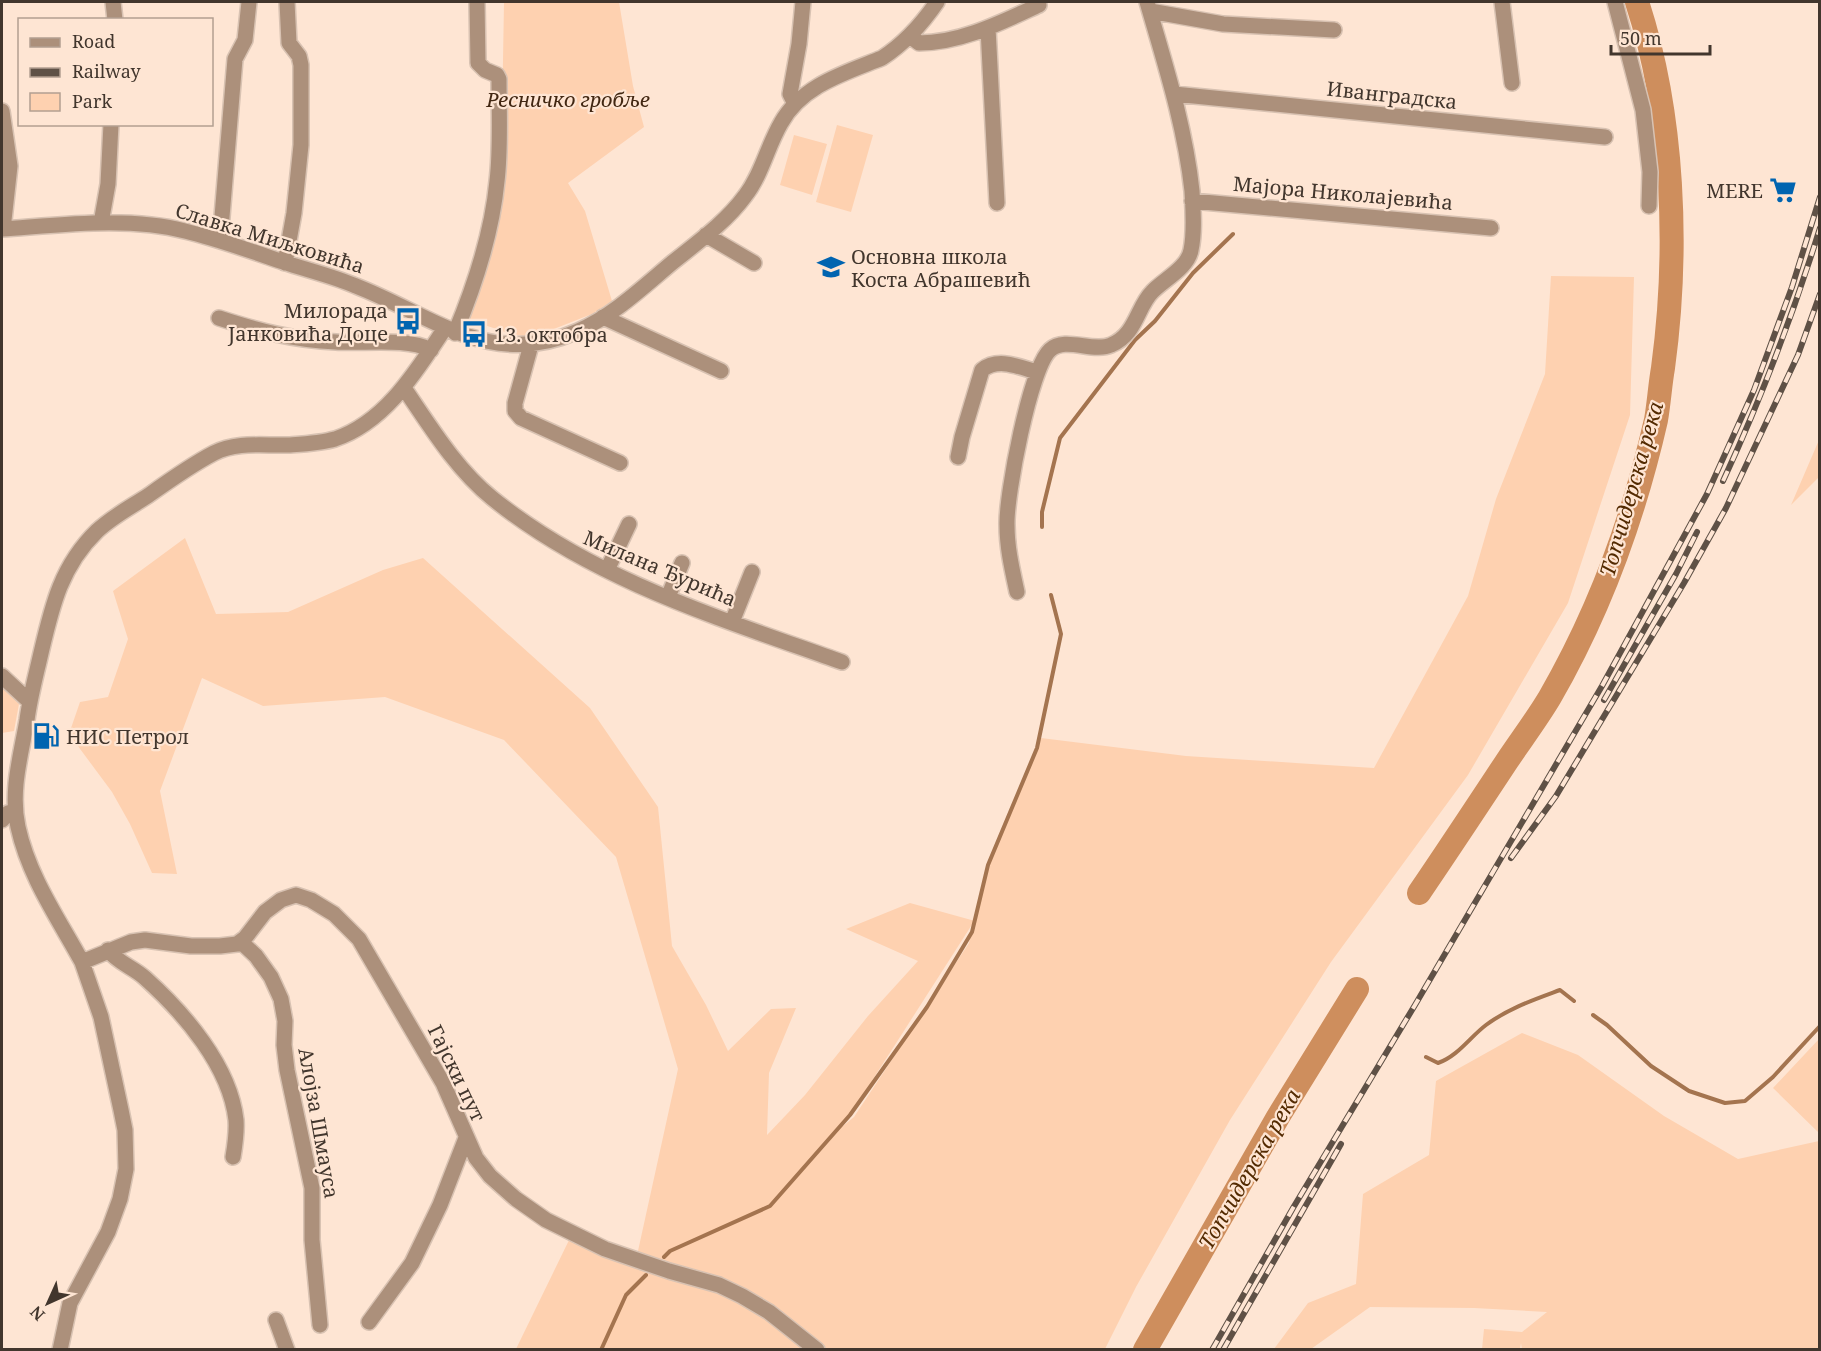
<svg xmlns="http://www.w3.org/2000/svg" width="1821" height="1351" font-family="'Noto Serif',serif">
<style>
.green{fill:#fed1b0;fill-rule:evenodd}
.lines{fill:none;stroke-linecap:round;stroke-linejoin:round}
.stream{stroke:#a4744f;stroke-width:4}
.river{stroke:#ce8e5d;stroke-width:24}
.minor-casing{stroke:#d8c2b2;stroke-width:18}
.minor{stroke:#ac907b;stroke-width:15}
.rail-casing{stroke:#5f5146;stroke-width:6}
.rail{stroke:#fee5d3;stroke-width:4;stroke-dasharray:11;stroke-linecap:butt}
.labels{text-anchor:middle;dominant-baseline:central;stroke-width:4.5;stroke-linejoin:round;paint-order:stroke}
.street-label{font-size:20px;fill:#42362d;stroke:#fee5d3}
.park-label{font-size:20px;font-style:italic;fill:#422712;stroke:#fee5d3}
.poi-label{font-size:20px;fill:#42362d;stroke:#fee5d3;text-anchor:start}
.water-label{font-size:21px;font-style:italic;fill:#532a01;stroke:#fee5d3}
</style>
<rect width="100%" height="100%" fill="#fee5d3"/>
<path class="green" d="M 504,2 L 619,2 L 633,86 L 644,127 L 568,183 L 585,211 L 612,301 L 592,314 L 531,338 L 505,332 L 467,319 L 501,178 Z
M 837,125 L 873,135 L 851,212 L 816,202 Z
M 794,135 L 827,144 L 812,195 L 780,185 Z
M 1551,276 L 1634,277 L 1630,415 L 1568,603 L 1468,775 L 1331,962 L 1230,1120 L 1136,1287 L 1105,1349 L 516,1349 L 572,1234 L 636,1260 L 678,1069 L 616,857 L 504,740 L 385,697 L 263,706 L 202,678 L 160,791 L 177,874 L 152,873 L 130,824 L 112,792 L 69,734 L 80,702 L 108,697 L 128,639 L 113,591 L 185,538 L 216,614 L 288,612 L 383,570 L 423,558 L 590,708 L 658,807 L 672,946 L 706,1005 L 728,1051 L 771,1009 L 796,1008 L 769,1073 L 767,1135 L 805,1095 L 868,1016 L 918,961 L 846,929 L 910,903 L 975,921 L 988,865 L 1041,738 L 1186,756 L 1374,768 L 1468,596 L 1496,499 L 1545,374 ZM 973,923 L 969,943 L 854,1117 L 843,1126 Z
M 1819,440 L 1819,477 L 1791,505 Z
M 2,686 L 19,704 L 14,731 L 2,733 Z
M 1522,1033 L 1578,1055 L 1664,1116 L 1738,1159 L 1819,1141 L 1819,1349 L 1522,1350 L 1521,1343 L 1520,1349 L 1482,1349 L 1484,1329 L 1522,1332 L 1547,1312 L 1474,1308 L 1370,1307 L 1311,1349 L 1274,1349 L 1308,1303 L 1356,1284 L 1363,1194 L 1429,1155 L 1436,1081 Z
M 1819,1039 L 1819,1133 L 1773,1088 Z"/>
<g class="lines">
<path class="stream" d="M 1042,527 L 1042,512 L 1060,438 L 1135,340 L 1155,321 L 1193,273 L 1233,234
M 1593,1015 L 1607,1025 L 1651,1066 L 1689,1091 L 1725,1103 L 1745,1101 L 1773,1077 L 1820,1026
M 1426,1057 L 1438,1063 C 1458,1056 1470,1037 1486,1025 C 1509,1008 1533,1000 1560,990 L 1574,1001
M 664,1257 L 670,1251 L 770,1206 L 850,1115 L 927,1007 L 972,932 L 988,865 L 1037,748 L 1061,634 L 1051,595
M 601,1350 L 626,1295 L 646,1275"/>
<path class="river" d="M 1419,893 C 1449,849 1478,805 1507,761 C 1521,740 1537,719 1550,697 C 1599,612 1634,516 1656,420 C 1659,403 1660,385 1663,368 C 1679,250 1674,115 1637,2
M 1145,1350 L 1278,1117 L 1357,989"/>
<defs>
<path id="minor" d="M 113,2 L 115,20
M 1502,2 L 1512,83
M 1615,2 L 1643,110 L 1650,172 L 1649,206
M 1150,11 L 1223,24 L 1334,30
M 988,28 L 997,203
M 910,36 L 919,43 C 961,43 1002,22 1039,5
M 1174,94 L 1605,137
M 795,104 L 790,94 L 799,44 L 803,2
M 2,111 L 10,166 L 3,229
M 1192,201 L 1491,228
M 101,223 L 108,184 L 111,124
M 2,229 C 60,225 129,216 185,231 C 218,239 251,251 283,262 C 307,270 333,276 356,286 C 433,316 491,370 578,331 C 614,315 643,287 673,262 C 698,242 726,222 745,196 C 762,174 767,147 781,123 C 802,85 845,73 882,58 C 905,43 922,24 937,2
M 706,235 L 754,263
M 220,241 L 235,59 L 245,40 L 249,2
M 285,263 L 294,213 L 301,145 L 301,65 L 299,56 L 289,43 L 287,2
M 603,317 L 721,371
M 219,318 C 259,331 293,340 336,342 C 363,344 407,337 431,350
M 455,333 C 475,285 492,233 497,181 C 501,148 499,113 499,79 L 497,75 L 485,70 L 478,63 L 477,2
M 531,345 L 515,403 L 515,411 L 521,418 L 620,463
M 404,388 C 430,426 456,469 492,498 C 593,580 722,619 842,662
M 958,457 L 962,437 L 982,370 C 998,357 1019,367 1037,372
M 607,570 L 629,524
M 1017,592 C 1012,569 1007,548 1007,525 C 1006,496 1030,368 1050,350 C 1065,336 1093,353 1111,345 C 1136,335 1137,307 1152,292 C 1163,280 1188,268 1191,250 C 1195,231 1193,210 1192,191 C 1185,126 1165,64 1147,2
M 668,597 L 682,563
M 732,622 L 752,572
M 2,676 L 30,702
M 2,820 L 8,813 L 15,811
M 241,942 L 256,956 L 271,977 L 281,999 L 285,1021 L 284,1045 L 287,1070 L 312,1188 L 312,1240 L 320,1325
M 108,950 C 118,963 133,967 145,978 C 184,1013 230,1066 236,1120 C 237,1133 235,1145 233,1157
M 82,962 L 131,942 L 145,940 L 191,946 L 220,946 L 237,944 L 245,938 L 265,912 L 281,900 L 296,895 L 311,900 L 334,914 L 359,939 L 443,1083 L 476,1158 L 490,1176 L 516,1199 L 546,1220 L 605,1249 L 669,1271 L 719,1285 L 742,1296 L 769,1312 L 817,1350
M 276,1320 L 287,1350
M 369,1322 L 412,1263 L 440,1205 L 466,1138
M 60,1350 L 70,1303 L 108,1232 L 120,1199 L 126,1169 L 125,1130 L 121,1110 L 101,1017 L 82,962 C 58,918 29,877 18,827 C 10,791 21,755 27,720 C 30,697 36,675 41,653 C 52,606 61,566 97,531 C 113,516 131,507 149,495 C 170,480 191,465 214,453 C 237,441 265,446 290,445 C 304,444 321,443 335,439 C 386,422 417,370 445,328"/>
</defs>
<use href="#minor" class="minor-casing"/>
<use href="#minor" class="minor"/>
<defs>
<path id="rail" d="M 1723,481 C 1761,399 1793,315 1820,228
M 1604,700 L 1676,574 L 1697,532
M 1511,858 L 1556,796 L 1684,583 L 1726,508 L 1798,355 L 1820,294
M 1212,1350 L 1293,1208 L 1415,1005 L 1602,686 L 1707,494 L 1754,390 L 1792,287 L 1820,197
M 1223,1350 L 1341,1144"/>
</defs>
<use href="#rail" class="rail-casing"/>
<use href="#rail" class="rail"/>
</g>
<defs>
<symbol id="supermarket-bare" viewBox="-9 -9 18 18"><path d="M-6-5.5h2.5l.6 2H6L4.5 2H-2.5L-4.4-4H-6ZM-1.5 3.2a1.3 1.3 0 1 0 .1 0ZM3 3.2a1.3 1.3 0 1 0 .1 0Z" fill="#0064b0" stroke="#fee5d3" stroke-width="2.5" paint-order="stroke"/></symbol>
<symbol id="school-bare" viewBox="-9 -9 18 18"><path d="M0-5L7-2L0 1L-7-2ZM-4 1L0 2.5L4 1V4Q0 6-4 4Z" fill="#0064b0" stroke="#fee5d3" stroke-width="2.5" paint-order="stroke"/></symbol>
<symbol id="bus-bare" viewBox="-9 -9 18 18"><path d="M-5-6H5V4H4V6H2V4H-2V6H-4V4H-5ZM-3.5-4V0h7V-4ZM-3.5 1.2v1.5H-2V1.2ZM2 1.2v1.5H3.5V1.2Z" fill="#0064b0" stroke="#fee5d3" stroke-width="2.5" paint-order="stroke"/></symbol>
<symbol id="fuel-bare" viewBox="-9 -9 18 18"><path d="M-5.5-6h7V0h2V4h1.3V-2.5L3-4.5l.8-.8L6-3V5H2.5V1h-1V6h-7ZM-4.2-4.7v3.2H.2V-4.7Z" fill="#0064b0" stroke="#fee5d3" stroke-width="2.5" paint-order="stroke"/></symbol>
</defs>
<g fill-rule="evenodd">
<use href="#supermarket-bare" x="1764" y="171" width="38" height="38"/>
<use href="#school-bare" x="812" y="248" width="38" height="38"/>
<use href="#bus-bare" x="389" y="302" width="38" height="38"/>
<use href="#bus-bare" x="455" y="315" width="38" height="38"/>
<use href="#fuel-bare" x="27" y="717" width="38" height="38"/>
</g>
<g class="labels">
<g class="street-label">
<text transform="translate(1392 95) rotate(6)">Иванградска</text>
<text transform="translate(1343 193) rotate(5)">Мајора Николајевића</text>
<text transform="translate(270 238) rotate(17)">Славка Миљковића</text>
<text transform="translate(660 568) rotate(23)">Милана Ђурића</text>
<text transform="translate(457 1073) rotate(64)">Гајски пут</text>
<text transform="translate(319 1123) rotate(80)">Алојза Шмауса</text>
</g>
<g class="park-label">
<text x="568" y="99">Ресничко гробље</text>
</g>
<g class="poi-label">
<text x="1763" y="190" text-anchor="end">MERE</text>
<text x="851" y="256">Основна школа<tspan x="851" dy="23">Коста Абрашевић</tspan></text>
<text x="388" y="310" text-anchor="end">Милорада<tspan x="388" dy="23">Јанковића Доце</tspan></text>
<text x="494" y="334">13. октобра</text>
<text x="66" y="736">НИС Петрол</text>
</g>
<g class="water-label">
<text transform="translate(1631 489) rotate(-74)">Топчидерска река</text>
<text transform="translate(1249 1169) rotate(-60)">Топчидерска река</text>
</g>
</g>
<rect width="1821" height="1351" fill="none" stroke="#42362d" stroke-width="6"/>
<rect x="18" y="18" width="195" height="108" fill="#fee5d3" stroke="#b39f91" stroke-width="1.5"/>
<rect x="30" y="38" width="30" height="9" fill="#ac907b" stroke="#b39f91" stroke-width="1.5"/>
<text x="72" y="48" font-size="18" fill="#42362d">Road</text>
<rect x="30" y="68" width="30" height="9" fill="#5f5146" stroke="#b39f91" stroke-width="1.5"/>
<text x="72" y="78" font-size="18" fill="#42362d">Railway</text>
<rect x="30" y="93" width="30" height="18" fill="#fed1b0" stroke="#b39f91" stroke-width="1.5"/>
<text x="72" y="108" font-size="18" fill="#42362d">Park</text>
<g transform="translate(48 1303) rotate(225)" stroke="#fee5d3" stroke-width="4.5" paint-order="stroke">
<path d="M0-4.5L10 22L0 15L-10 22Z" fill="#42362d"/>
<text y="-9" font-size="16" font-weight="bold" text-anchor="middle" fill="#42362d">N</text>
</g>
<path d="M1611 45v9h99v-9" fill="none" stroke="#42362d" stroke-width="3"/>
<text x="1620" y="45" font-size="18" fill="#42362d" stroke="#fee5d3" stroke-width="4.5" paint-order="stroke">50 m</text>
</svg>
